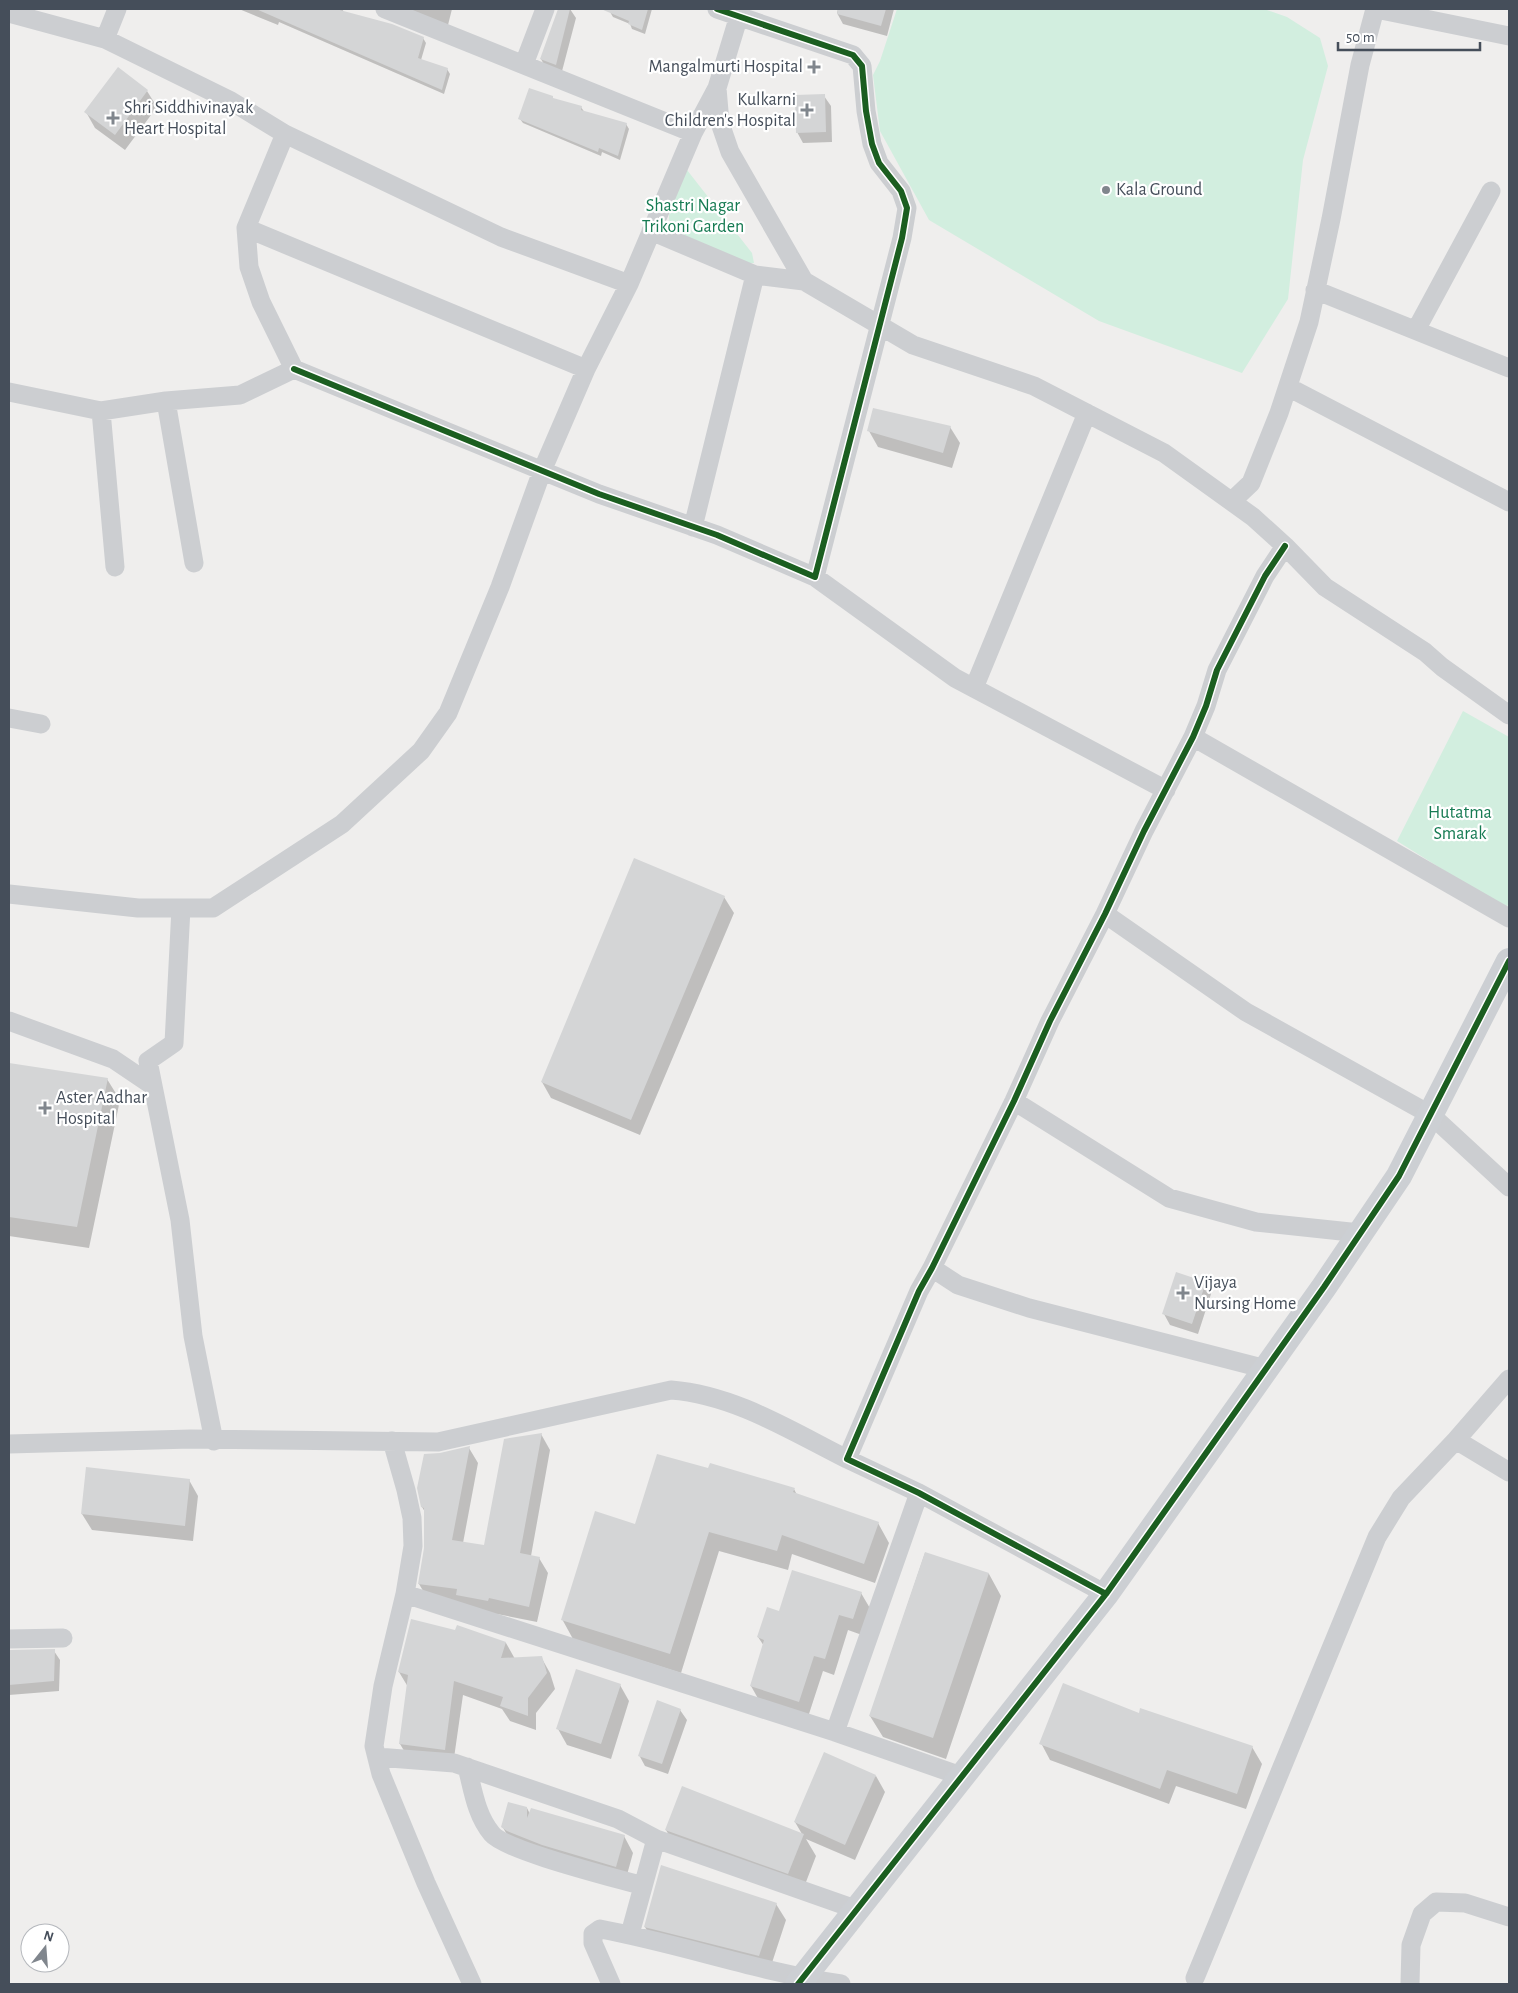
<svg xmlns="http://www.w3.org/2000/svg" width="1518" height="1993" font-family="'Alegreya Sans',sans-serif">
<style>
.green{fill:#d2eedf}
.shadow{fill:#0003}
.building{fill:#d4d5d6}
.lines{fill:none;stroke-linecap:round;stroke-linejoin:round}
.street{stroke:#ccced1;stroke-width:19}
.secondary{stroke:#cccfd3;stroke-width:26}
.cycleway-casing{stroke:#fff;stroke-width:9}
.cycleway{stroke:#1b5e20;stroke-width:6}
.poi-dot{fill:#80868d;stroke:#fff;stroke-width:2}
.labels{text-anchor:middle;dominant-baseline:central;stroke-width:4.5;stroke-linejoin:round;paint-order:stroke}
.poi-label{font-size:18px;fill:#454e5a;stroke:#fff;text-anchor:start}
.park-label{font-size:18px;fill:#167b53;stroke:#fff}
</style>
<rect width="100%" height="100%" fill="#efeeed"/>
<path class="green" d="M 897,9 L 1264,9 L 1287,17 L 1320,38 L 1328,66 L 1303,160 L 1288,299 L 1242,373 L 1099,321 L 929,220 L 880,131 L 873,75 L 880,61 Z
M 687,170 L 752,253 L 754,263 L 744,263 L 678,235 C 674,231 669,224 669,218 C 669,207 679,183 683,172 Z
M 1463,711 L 1509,737 L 1509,902 L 1506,909 L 1397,841 Z"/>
<path class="shadow" d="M 239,9 L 342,9 L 344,12 L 423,38 L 426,43 L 421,60 L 447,69 L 450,74 L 444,94 L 279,22 L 278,25 Z
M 411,9 L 452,9 L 448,25 L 413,11 Z
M 559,9 L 570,9 L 576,18 L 561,75 L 547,70 L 541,59 Z
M 611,9 L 652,9 L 645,34 L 632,29 L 630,24 L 613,17 L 610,12 Z
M 838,9 L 894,9 L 887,36 L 843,24 L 837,13 Z
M 147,91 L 157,107 L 125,150 L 95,128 L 86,112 Z
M 824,96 L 831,106 L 832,142 L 803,143 L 797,132 Z
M 552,97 L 554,100 L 581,107 L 585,113 L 626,124 L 629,129 L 620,160 L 602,152 L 601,156 L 523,123 L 520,119 Z
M 950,427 L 960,443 L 952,468 L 878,447 L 869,431 Z
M 724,897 L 734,913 L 640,1135 L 551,1098 L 542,1082 Z
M 9,1065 L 107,1079 L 120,1100 L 89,1248 L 9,1236 Z
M 1205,1283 L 1211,1294 L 1198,1334 L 1170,1325 L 1164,1314 Z
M 541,1434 L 550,1450 L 531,1556 L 539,1558 L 548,1573 L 537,1622 L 497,1614 L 497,1616 L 428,1599 L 419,1584 L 425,1548 L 425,1512 L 422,1507 L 440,1454 L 469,1448 L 478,1463 L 463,1543 L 485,1547 Z
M 709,1470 L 794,1489 L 797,1495 L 878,1523 L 889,1543 L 875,1583 L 792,1554 L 788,1570 L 719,1551 L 681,1673 L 573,1639 L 562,1619 L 636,1526 Z
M 189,1480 L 198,1496 L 193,1541 L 92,1530 L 82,1514 Z
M 925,1553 L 989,1574 L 1001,1596 L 946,1759 L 883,1737 L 870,1716 Z
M 861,1593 L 871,1610 L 862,1635 L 848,1630 L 834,1675 L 823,1671 L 808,1717 L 760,1702 L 751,1686 L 764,1646 L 758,1637 L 780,1612 Z
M 9,1602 L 10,1639 L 9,1640 Z
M 456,1631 L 506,1643 L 515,1659 L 541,1657 L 550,1673 L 555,1689 L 536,1713 L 536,1730 L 510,1721 L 502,1709 L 463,1695 L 453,1765 L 409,1759 L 400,1744 L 408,1687 L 399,1672 Z
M 9,1651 L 54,1651 L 60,1660 L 59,1691 L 9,1695 Z
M 620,1685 L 629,1701 L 611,1759 L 567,1745 L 558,1729 Z
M 680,1710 L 687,1720 L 668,1774 L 645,1766 L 639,1755 Z
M 1139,1714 L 1252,1747 L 1262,1764 L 1246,1809 L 1176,1786 L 1169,1804 L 1050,1760 L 1041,1743 Z
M 876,1776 L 885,1792 L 855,1860 L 806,1839 L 816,1856 L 801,1895 L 679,1852 L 666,1830 L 802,1834 L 795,1822 Z
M 527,1808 L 530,1814 L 624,1836 L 633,1853 L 625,1882 L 512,1843 L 502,1826 Z
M 776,1904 L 786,1920 L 769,1972 L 654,1943 L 645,1927 Z"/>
<path class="building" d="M 256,9 L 336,9 L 392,24 L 424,37 L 418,58 L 448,68 L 442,90 Z
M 558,9 L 570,9 L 556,65 L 540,59 Z
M 601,9 L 648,9 L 642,30 L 628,24 L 629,21 Z
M 838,9 L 886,9 L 881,26 L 837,14 Z
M 118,67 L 148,90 L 115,135 L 84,112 Z
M 529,88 L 553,96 L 553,98 L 582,106 L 581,110 L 627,123 L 618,156 L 599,148 L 598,152 L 518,119 Z
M 825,94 L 826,132 L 796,133 L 795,95 Z
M 873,408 L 951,426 L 943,453 L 867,431 Z
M 634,858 L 725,896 L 631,1120 L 541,1082 Z
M 9,1063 L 108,1078 L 77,1227 L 9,1217 Z
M 1176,1272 L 1206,1282 L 1192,1324 L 1162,1314 Z
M 542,1433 L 520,1553 L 540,1557 L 529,1607 L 489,1598 L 488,1601 L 456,1595 L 457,1589 L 418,1584 L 424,1548 L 424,1508 L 421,1507 L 417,1488 L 424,1454 L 440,1453 L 470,1446 L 452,1540 L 484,1545 L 504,1439 Z
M 657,1454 L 708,1468 L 710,1463 L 795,1488 L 793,1492 L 879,1522 L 864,1564 L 782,1535 L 777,1551 L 709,1532 L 670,1654 L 561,1620 L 595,1511 L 635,1524 Z
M 86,1467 L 190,1479 L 185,1526 L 81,1514 Z
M 925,1552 L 989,1573 L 933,1738 L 869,1716 Z
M 792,1570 L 862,1592 L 853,1619 L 839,1615 L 825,1659 L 814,1656 L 799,1702 L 750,1686 L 764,1640 L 757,1637 L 767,1607 L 779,1611 Z
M 411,1619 L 455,1630 L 457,1625 L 506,1642 L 501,1658 L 542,1656 L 547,1673 L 528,1698 L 528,1716 L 500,1706 L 503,1697 L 454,1681 L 445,1750 L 399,1744 L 408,1675 L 398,1672 Z
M 55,1649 L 54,1681 L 9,1685 L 9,1650 Z
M 576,1669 L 621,1684 L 601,1744 L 556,1729 Z
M 1063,1683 L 1139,1713 L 1140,1708 L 1253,1746 L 1237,1794 L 1167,1770 L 1160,1789 L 1039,1744 Z
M 657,1700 L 681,1709 L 662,1764 L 638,1756 Z
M 824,1752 L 876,1775 L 845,1845 L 794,1822 Z
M 682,1786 L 804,1834 L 788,1874 L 665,1830 Z
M 508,1802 L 527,1807 L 527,1818 L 531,1808 L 625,1835 L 616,1867 L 542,1845 L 507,1831 L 501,1827 Z
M 661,1865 L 777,1903 L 759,1956 L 644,1927 Z"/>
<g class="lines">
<path class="street" d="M 385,9 L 693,133
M 741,9 L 717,88 L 720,123 L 730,152 L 804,281 L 913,345 L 1034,386 L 1164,453 L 1253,517 L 1285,546 L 1325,587 L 1425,652 L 1442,667 L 1509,715
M 1376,9 L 1509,36
M 9,13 L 105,39 L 231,101 L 285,134 L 501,237 L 629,284
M 105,39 L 117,9
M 524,64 L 545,9
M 246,228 L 586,369
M 651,231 L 755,275 L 804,281
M 1315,290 L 1509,368
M 1416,330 L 1491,191
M 294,369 L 599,494 L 717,535 L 815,577 L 902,238 L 907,208 L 901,191 L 879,163 L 872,144 L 866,111 L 862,66 L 853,55 L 717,9
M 1288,387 L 1509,502
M 9,392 L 101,411 L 166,401 L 240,395 L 294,369 L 261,302 L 249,267 L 246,228 L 285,134
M 166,401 L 194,563
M 101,411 L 115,567
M 1232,501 L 1251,483 L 1279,413 L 1309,322 L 1331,219 L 1360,65 L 1375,9
M 693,527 L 755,275
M 815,577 L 955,678 L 1166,790
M 974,688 L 1087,413
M 9,718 L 41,724
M 1193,737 L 1509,918
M 9,894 L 138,908 L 213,908 L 342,824 L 421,751 L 448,713 L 500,587 L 542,471 L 586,369 L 629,284 L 693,133 L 717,88
M 181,908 L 174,1043 L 148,1061 L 180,1220 L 193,1336 L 214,1441
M 1105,914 L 1246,1012 L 1431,1115 L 1509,1187
M 9,1021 L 113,1059 L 153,1086
M 1014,1101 L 1169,1198 L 1256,1222 L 1360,1233
M 932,1268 L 958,1285 L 1029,1308 L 1266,1369
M 1509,1379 L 1456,1440 L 1509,1472
M 392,1441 L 406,1490 L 412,1518 L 413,1546 L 405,1594 L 383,1686 L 374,1746 L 381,1774 L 426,1883 L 472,1984
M 9,1444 L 191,1439 L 438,1442 L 671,1390 C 735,1395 791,1431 847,1459
M 405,1594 L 835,1732 L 961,1776
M 1106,1594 L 919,1493 L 847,1459 L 919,1291 L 932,1268 L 1014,1101 L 1050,1021 L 1105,914 L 1144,831 L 1193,737 L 1206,706 L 1217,670 L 1265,576 L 1285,546
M 9,1639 L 63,1638
M 835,1732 L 919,1493
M 377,1757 L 454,1763 L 618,1819 L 656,1839
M 467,1767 C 473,1790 476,1815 492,1834 C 506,1851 616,1878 643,1886
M 630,1934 L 656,1839 L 858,1910
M 1195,1978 L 1377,1537 L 1401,1498 L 1456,1440
M 611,1984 L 593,1943 L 593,1934 L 600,1929 C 681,1944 759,1972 841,1984
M 1410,1984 L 1411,1945 L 1422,1914 L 1436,1902 L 1465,1903 L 1509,1917"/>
<path class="secondary" d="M 798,1984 L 1106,1594 L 1324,1287 L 1399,1176 L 1509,961"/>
<defs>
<path id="cycleway" d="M 294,369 L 599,494 L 717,535 L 815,577 L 902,238 L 907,208 L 901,191 L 879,163 L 872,144 L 866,111 L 862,66 L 853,55 L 717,9
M 1106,1594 L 919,1493 L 847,1459 L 919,1291 L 932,1268 L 1014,1101 L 1050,1021 L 1105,914 L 1144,831 L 1193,737 L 1206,706 L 1217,670 L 1265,576 L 1285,546
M 798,1984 L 1106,1594 L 1324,1287 L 1399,1176 L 1509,961"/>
</defs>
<use href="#cycleway" class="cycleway-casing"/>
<use href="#cycleway" class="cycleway"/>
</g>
<g class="poi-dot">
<path d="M811.5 59.5h5v5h5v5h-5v5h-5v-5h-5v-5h5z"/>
<path d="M804.5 102.5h5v5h5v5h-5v5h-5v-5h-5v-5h5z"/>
<path d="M110.5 110.5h5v5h5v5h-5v5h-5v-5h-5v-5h5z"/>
<circle cx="1106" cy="190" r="5"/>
<path d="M42.5 1100.5h5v5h5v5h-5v5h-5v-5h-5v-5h5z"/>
<path d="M1180.5 1285.5h5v5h5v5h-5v5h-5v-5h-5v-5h5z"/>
</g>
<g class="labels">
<g class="poi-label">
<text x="803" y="67" text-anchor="end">Mangalmurti Hospital</text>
<text x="796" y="100" text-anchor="end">Kulkarni<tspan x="796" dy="21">Children's Hospital</tspan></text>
<text x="124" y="108">Shri Siddhivinayak<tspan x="124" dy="21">Heart Hospital</tspan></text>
<text x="1116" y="190">Kala Ground</text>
<text x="56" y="1098">Aster Aadhar<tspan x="56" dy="21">Hospital</tspan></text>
<text x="1194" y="1283">Vijaya<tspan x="1194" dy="21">Nursing Home</tspan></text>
</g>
<g class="park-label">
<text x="693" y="206">Shastri Nagar<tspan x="693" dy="21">Trikoni Garden</tspan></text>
<text x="1460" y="813">Hutatma<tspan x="1460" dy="21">Smarak</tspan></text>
</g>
</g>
<rect width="1518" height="1993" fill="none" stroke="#454e5a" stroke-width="20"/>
<g transform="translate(45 1948) rotate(17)"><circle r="24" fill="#ffffff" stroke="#b5b8bd"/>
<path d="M0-4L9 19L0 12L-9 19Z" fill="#80868d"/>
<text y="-8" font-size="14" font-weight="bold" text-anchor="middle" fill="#454e5a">N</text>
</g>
<path d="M1338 42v8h142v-8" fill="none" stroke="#454e5a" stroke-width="2.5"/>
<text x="1346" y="42" font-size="15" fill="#454e5a" stroke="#ffffff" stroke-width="4" paint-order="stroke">50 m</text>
</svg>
